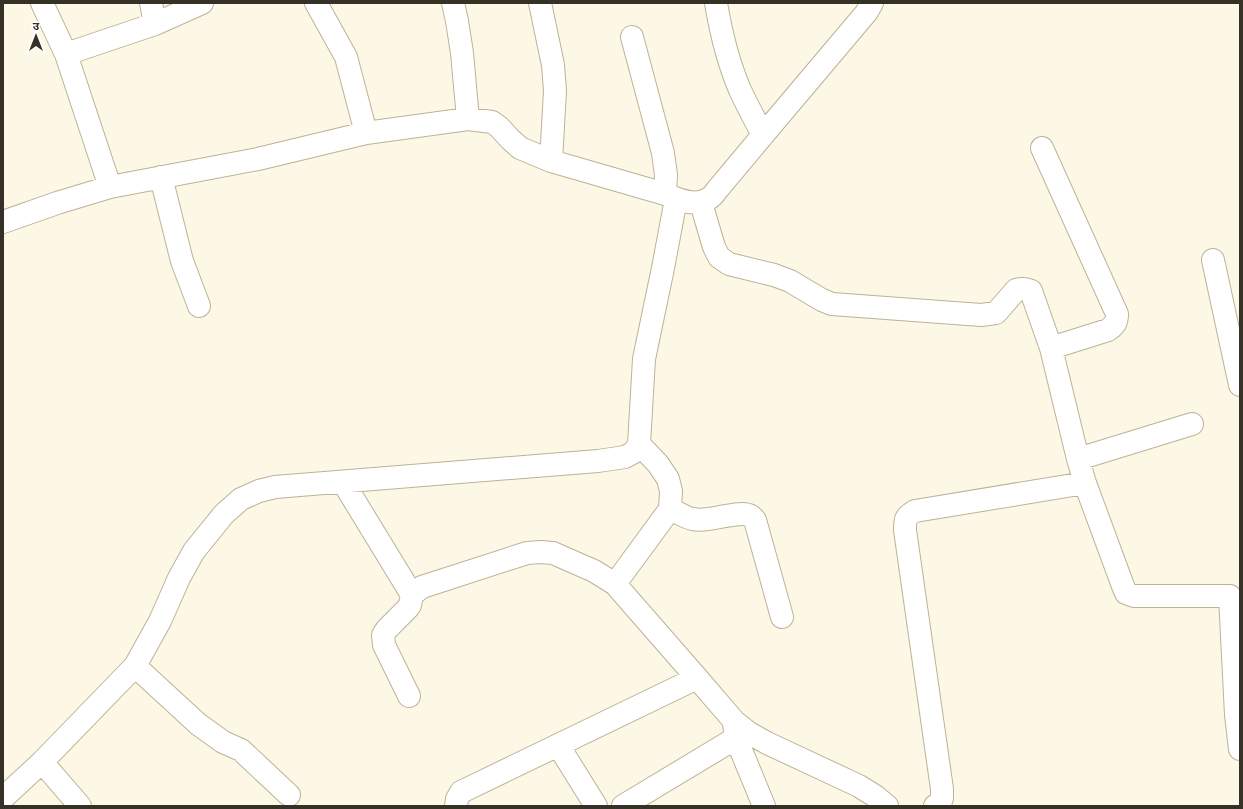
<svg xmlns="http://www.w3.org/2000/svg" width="1243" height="809" font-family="Manrope,'Noto Sans Devanagari',sans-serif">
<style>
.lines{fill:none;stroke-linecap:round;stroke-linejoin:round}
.minor-casing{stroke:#bdb296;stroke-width:24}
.minor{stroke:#fff;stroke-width:22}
</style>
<rect width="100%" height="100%" fill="#fdf7e5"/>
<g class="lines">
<defs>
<path id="minor" d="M 42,3 L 66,54
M 151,3 L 155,24
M 316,3 L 346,57 L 366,133
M 453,3 L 457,21 L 462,53 L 468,119
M 540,3 L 553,65 L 555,91 L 551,161
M 716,3 C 721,33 728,62 740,90 C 747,105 755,120 763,135
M 632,37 L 663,153 L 666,175 L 665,194
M 1042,148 L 1117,314 C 1117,322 1115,325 1108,330 L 1051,348
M 161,177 L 182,261 L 199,306
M 110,187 L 66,54 L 155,24 L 202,3
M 701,203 L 714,247 L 719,257 L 729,264 L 774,275 L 790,281 L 822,300 L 832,304 L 981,315 L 996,313 L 1016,290 C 1022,288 1025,289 1031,291 L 1051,348 L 1078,459 L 1085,483 L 1123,586 L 1126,593 L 1134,596 L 1230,596 L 1236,715 L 1240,749
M 3,222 L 57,203 L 110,187 L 258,159 L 366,133 L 468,119 L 492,122 L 499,127 L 510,139 L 520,148 L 551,161 L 665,194 C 678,200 695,207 708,199 C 712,197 715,193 717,190 L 763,135 L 866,13 L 872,3
M 1213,260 L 1240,385
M 639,444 L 658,464 L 668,479 L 671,491 L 670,509 L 615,584 L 697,678 L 734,721 L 749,733 L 767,743 L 859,786 L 875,796 L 887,806
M 1078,459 L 1192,424
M 343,482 L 412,595
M 670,509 C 677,512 686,518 693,519 C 709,523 739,509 751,516 C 751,516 755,520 755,520 L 782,617
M 135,666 L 198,724 L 223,742 L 241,750 L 289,795
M 409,696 L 384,645 L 383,635 L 387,629 L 407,609 L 410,605 L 412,595 L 422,587 L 527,553 L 541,552 L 553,553 L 594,571 L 615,584
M 734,724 L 736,738 L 764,806
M 558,745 L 596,806
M 42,762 L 80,806
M 3,798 L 42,762 L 135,666 L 160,621 L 179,578 L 194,551 L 224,514 L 241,499 L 259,491 L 275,487 L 598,461 L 625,457 L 634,452 L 639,444 L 644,359 L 663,268 L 676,199
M 456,806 L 457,799 L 461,792 L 697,678
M 623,806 L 736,738
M 935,806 L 940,804 L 942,798 L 942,789 L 905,530 C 905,519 905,517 915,511 L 1085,483"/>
</defs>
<use href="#minor" class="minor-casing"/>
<use href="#minor" class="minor"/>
</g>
<rect width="1243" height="809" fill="none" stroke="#353126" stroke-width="8"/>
<g transform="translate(36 36)" stroke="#ffffff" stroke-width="3" paint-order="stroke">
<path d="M0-3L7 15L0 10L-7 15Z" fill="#353126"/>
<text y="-6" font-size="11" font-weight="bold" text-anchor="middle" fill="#353126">उ</text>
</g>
</svg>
